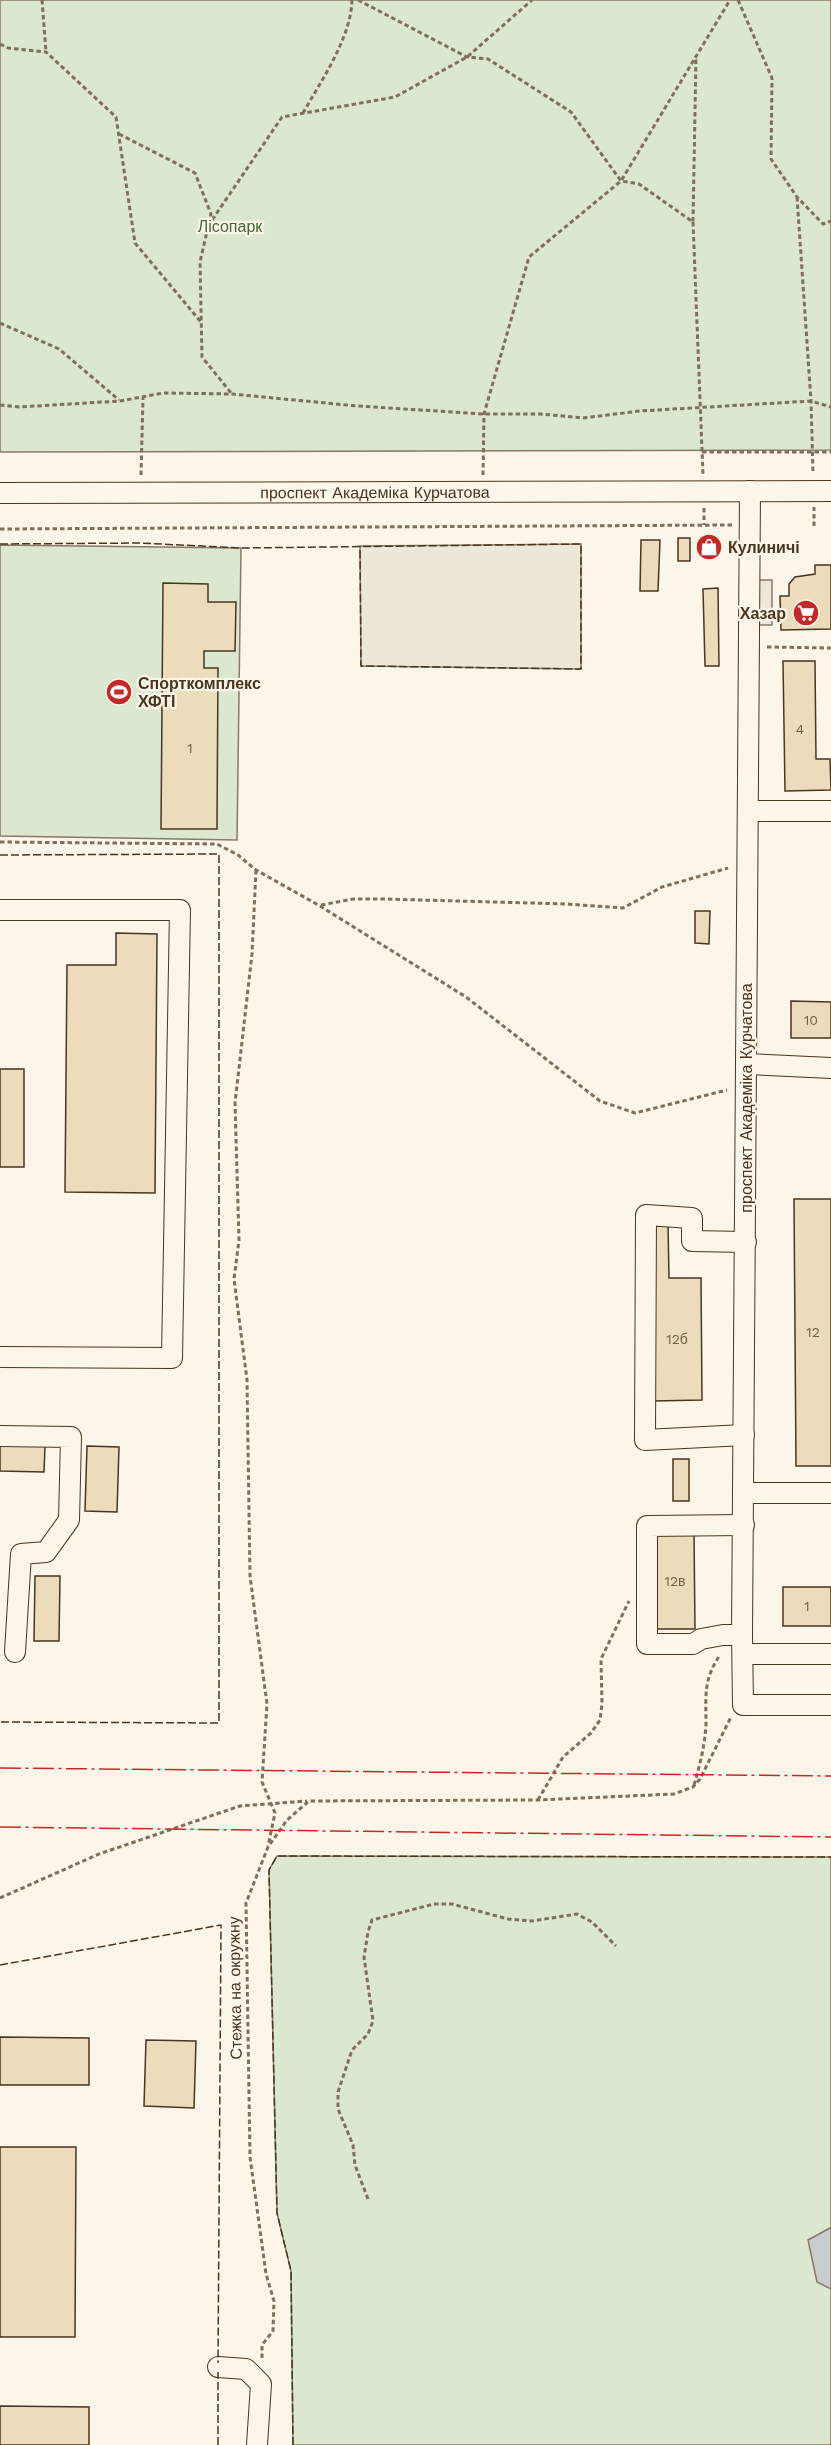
<svg xmlns="http://www.w3.org/2000/svg" width="831" height="2445" font-family="'Work Sans',sans-serif">
<style>
.green{fill:#dce7d0;stroke:#887966;stroke-width:1.5}
.parking{fill:#ede7d9;stroke:#887966;stroke-width:1.5}
.water{fill:#c9cecd;stroke:#887966;stroke-width:1.5}
.building{fill:#ecdcbc;stroke:#4a3520;stroke-width:1.5}
.lines{fill:none;stroke-linecap:round;stroke-linejoin:round}
.minor-casing{stroke:#4a3520;stroke-width:22}
.path{stroke:#7f6f5c;stroke-width:3;stroke-dasharray:4.5 3;stroke-linecap:butt}
.minor{stroke:#fbf6e9;stroke-width:20}
.fence{stroke:#4a3520;stroke-width:1.5;stroke-dasharray:8 3;stroke-linecap:butt}
.power{stroke:#c62828;stroke-width:1.5;stroke-dasharray:21 4.5 3 4.5;stroke-linecap:butt}
.labels{text-anchor:middle;dominant-baseline:central;stroke-width:4.5;stroke-linejoin:round;paint-order:stroke}
.number-label{font-size:14px;fill:#725f47}
.park-label{font-size:16px;fill:#436837;stroke:#fbf6e9}
.street-label{font-size:16px;fill:#4a3520;stroke:#fbf6e9}
.poi-label{font-size:16px;font-weight:bold;fill:#4a3520;stroke:#fbf6e9;text-anchor:start}
</style>
<rect width="100%" height="100%" fill="#fbf6e9"/>
<path class="green" d="M 0,0 L 831,0 L 831,450 L 0,452 Z
M 0,545 L 241,548 L 237,840 L 0,836 Z
M 277,1856 L 831,1857 L 831,2445 L 293,2445 L 291,2271 L 277,2213 L 269,1870 Z"/>
<path class="parking" d="M 581,544 L 581,669 L 361,666 L 360,546 Z
M 750,580 L 772,580 L 772,625 L 750,625 Z"/>
<path class="water" d="M 830,2228 L 831,2229 L 831,2289 L 817,2282 L 808,2240 Z"/>
<path class="building" d="M 678,538 L 690,538 L 690,561 L 678,561 Z
M 715,538 L 716,556 L 704,557 L 703,539 Z
M 641,540 L 660,540 L 658,591 L 640,591 Z
M 815,565 L 831,565 L 831,629 L 781,630 L 780,596 L 789,596 L 789,584 L 795,577 L 815,574 Z
M 163,583 L 208,584 L 208,602 L 236,602 L 235,651 L 204,651 L 204,668 L 218,668 L 217,829 L 161,829 Z
M 718,588 L 719,666 L 705,666 L 703,589 Z
M 783,661 L 815,661 L 816,759 L 830,759 L 831,790 L 785,791 Z
M 695,911 L 710,911 L 709,944 L 695,943 Z
M 116,933 L 157,934 L 155,1193 L 65,1192 L 67,965 L 116,965 Z
M 791,1001 L 831,1002 L 831,1038 L 791,1038 Z
M 0,1069 L 24,1069 L 24,1167 L 0,1167 Z
M 794,1199 L 831,1199 L 831,1466 L 796,1466 Z
M 652,1224 L 668,1224 L 669,1278 L 701,1278 L 702,1400 L 654,1401 Z
M 0,1445 L 45,1446 L 44,1472 L 0,1471 Z
M 87,1446 L 119,1447 L 117,1512 L 85,1511 Z
M 673,1459 L 689,1459 L 689,1501 L 673,1501 Z
M 694,1533 L 695,1629 L 657,1629 L 656,1534 Z
M 35,1576 L 60,1576 L 59,1641 L 34,1641 Z
M 783,1587 L 831,1587 L 831,1626 L 783,1626 Z
M 0,2037 L 89,2038 L 89,2085 L 0,2085 Z
M 146,2040 L 196,2041 L 194,2108 L 144,2106 Z
M 0,2147 L 76,2147 L 75,2337 L 0,2337 Z
M 0,2406 L 89,2407 L 89,2445 L 0,2445 Z"/>
<g class="lines">
<defs>
<g id="minor">
<path d="M 750,491 L 742,1635 L 743,1705 L 831,1705"/>
<path id="s1" d="M 0,493 L 831,491"/>
<path d="M 748,811 L 831,811"/>
<path d="M 0,910 L 180,910 L 172,1358 L 0,1357"/>
<path d="M 746,1064 L 831,1068"/>
<path d="M 744,1435 L 645,1440 L 646,1215 L 692,1218 L 692,1241 L 746,1242"/>
<path d="M 0,1436 L 71,1437 L 69,1520 L 46,1552 L 21,1554 L 15,1652"/>
<path d="M 744,1493 L 831,1493"/>
<path d="M 742,1635 L 723,1635 L 701,1639 L 693,1644 L 647,1644 L 647,1526 L 744,1525"/>
<path d="M 743,1654 L 831,1654"/>
<path d="M 218,2367 L 246,2369 L 261,2384 L 257,2445"/>
</g>
</defs>
<use href="#minor" class="minor-casing"/>
<path class="path" d="M 42,0 L 46,52
M 358,0 L 467,57 L 488,59 L 571,112 L 621,181 L 639,184 L 693,222 L 696,57
M 738,0 L 772,78 L 771,159 L 797,197 L 823,224 L 831,221
M 0,44 L 8,48 L 46,52 L 116,117 L 135,243 L 201,322
M 303,113 C 321,81 351,38 352,0
M 119,134 L 195,173 L 211,214 L 200,262 L 202,357 L 232,394
M 797,197 L 811,401 L 813,474
M 693,222 L 703,475
M 208,226 L 282,117 L 395,97 L 467,57 L 532,0
M 0,323 L 59,349 L 119,400
M 0,405 L 19,407 L 120,401 L 163,393 L 232,394 L 357,406 L 484,414 L 541,414 L 583,418 L 640,411 L 811,401 L 831,407
M 702,452 L 831,452
M 141,475 L 143,398
M 483,475 L 484,414 L 529,257 L 621,181 L 730,0
M 704,508 L 704,525
M 814,526 L 814,507
M 0,529 L 733,525
M 767,647 L 831,648
M 0,842 L 217,844 L 238,855 L 256,870 L 320,906 L 466,997 L 600,1101 L 635,1113 L 727,1090
M 256,870 L 252,954 L 235,1103 L 239,1240 L 234,1279 L 247,1380 L 250,1576 L 267,1704 L 262,1782 L 275,1813 L 268,1846
M 321,905 L 353,899 L 384,899 L 567,904 L 623,908 L 662,887 L 728,868
M 694,1785 C 700,1765 705,1745 706,1724 C 706,1696 703,1680 720,1655
M 538,1800 L 563,1757 L 591,1733 L 600,1720 L 602,1704 L 601,1659 L 629,1601
M 0,1898 L 99,1854 L 240,1806 L 307,1801
M 368,2199 L 355,2165 L 353,2145 L 338,2109 L 338,2092 L 352,2050 L 368,2034 L 373,2021 L 364,1957 L 368,1932 L 372,1920 L 434,1904 L 452,1904 L 508,1919 L 532,1921 L 577,1914 L 592,1922 L 616,1946
M 262,2358 L 262,2345 L 273,2331 L 274,2301 L 266,2274 L 250,2157 L 246,1903 L 268,1847 L 287,1820 L 309,1801 L 538,1800 L 674,1794 L 693,1787 L 700,1779 L 731,1717"/>
<use href="#minor" class="minor"/>
<path class="fence" d="M 0,544 L 140,543 L 241,548 L 581,544 L 581,669 L 361,666 L 360,546
M 0,855 L 219,854 L 219,1723 L 0,1722
M 0,1965 L 221,1925 L 218,2363
M 218,2445 L 218,2372
M 293,2445 L 291,2271 L 277,2213 L 269,1870 L 277,1856 L 831,1857"/>
<path class="power" d="M 0,1768 L 831,1776
M 0,1827 L 831,1837"/>
</g>
<defs>
<symbol id="shop-disc" viewBox="-11 -11 22 22"><circle r="9.5" fill="#c62828" stroke="#fbf6e9"/><path d="M-5-2.5h2.3a2.7 3.5 0 0 1 5.4 0H5L5.5 6h-11ZM-1.5-2.5h3a1.5 2.3 0 0 0-3 0Z" fill="#fff"/></symbol>
<symbol id="supermarket-disc" viewBox="-11 -11 22 22"><circle r="9.5" fill="#c62828" stroke="#fbf6e9"/><path d="M-6-5.5h2.5l.6 2H6L4.5 2H-2.5L-4.4-4H-6ZM-1.5 3.2a1.3 1.3 0 1 0 .1 0ZM3 3.2a1.3 1.3 0 1 0 .1 0Z" fill="#fff"/></symbol>
<symbol id="stadium-disc" viewBox="-11 -11 22 22"><circle r="9.5" fill="#c62828" stroke="#fbf6e9"/><path d="M0-5a6.5 5 0 1 0 0 10a6.5 5 0 1 0 0-10ZM-3.5-1.8h7v3.6h-7Z" fill="#fff"/></symbol>
</defs>
<g fill-rule="evenodd">
<use href="#shop-disc" x="694" y="532" width="30" height="30"/>
<use href="#supermarket-disc" x="791" y="598" width="30" height="30"/>
<use href="#stadium-disc" x="104" y="677" width="30" height="30"/>
</g>
<g class="labels">
<g class="number-label">
<text x="800" y="729">4</text>
<text x="190" y="748">1</text>
<text x="811" y="1020">10</text>
<text x="813" y="1332">12</text>
<text x="677" y="1339">12б</text>
<text x="675" y="1581">12в</text>
<text x="807" y="1606">1</text>
</g>
<g class="park-label">
<text x="230" y="226">Лісопарк</text>
</g>
<g class="street-label">
<text stroke="none"><textPath href="#s1" startOffset="375">проспект Академіка Курчатова</textPath></text>
<text transform="translate(746 1098) rotate(-90)">проспект Академіка Курчатова</text>
<text transform="translate(235 1988) rotate(-91)">Стежка на окружну</text>
</g>
<g class="poi-label">
<text x="728" y="547">Кулиничі</text>
<text x="786" y="613" text-anchor="end">Хазар</text>
<text x="138" y="683">Спорткомплекс<tspan x="138" dy="18">ХФТІ</tspan></text>
</g>
</g>
</svg>
